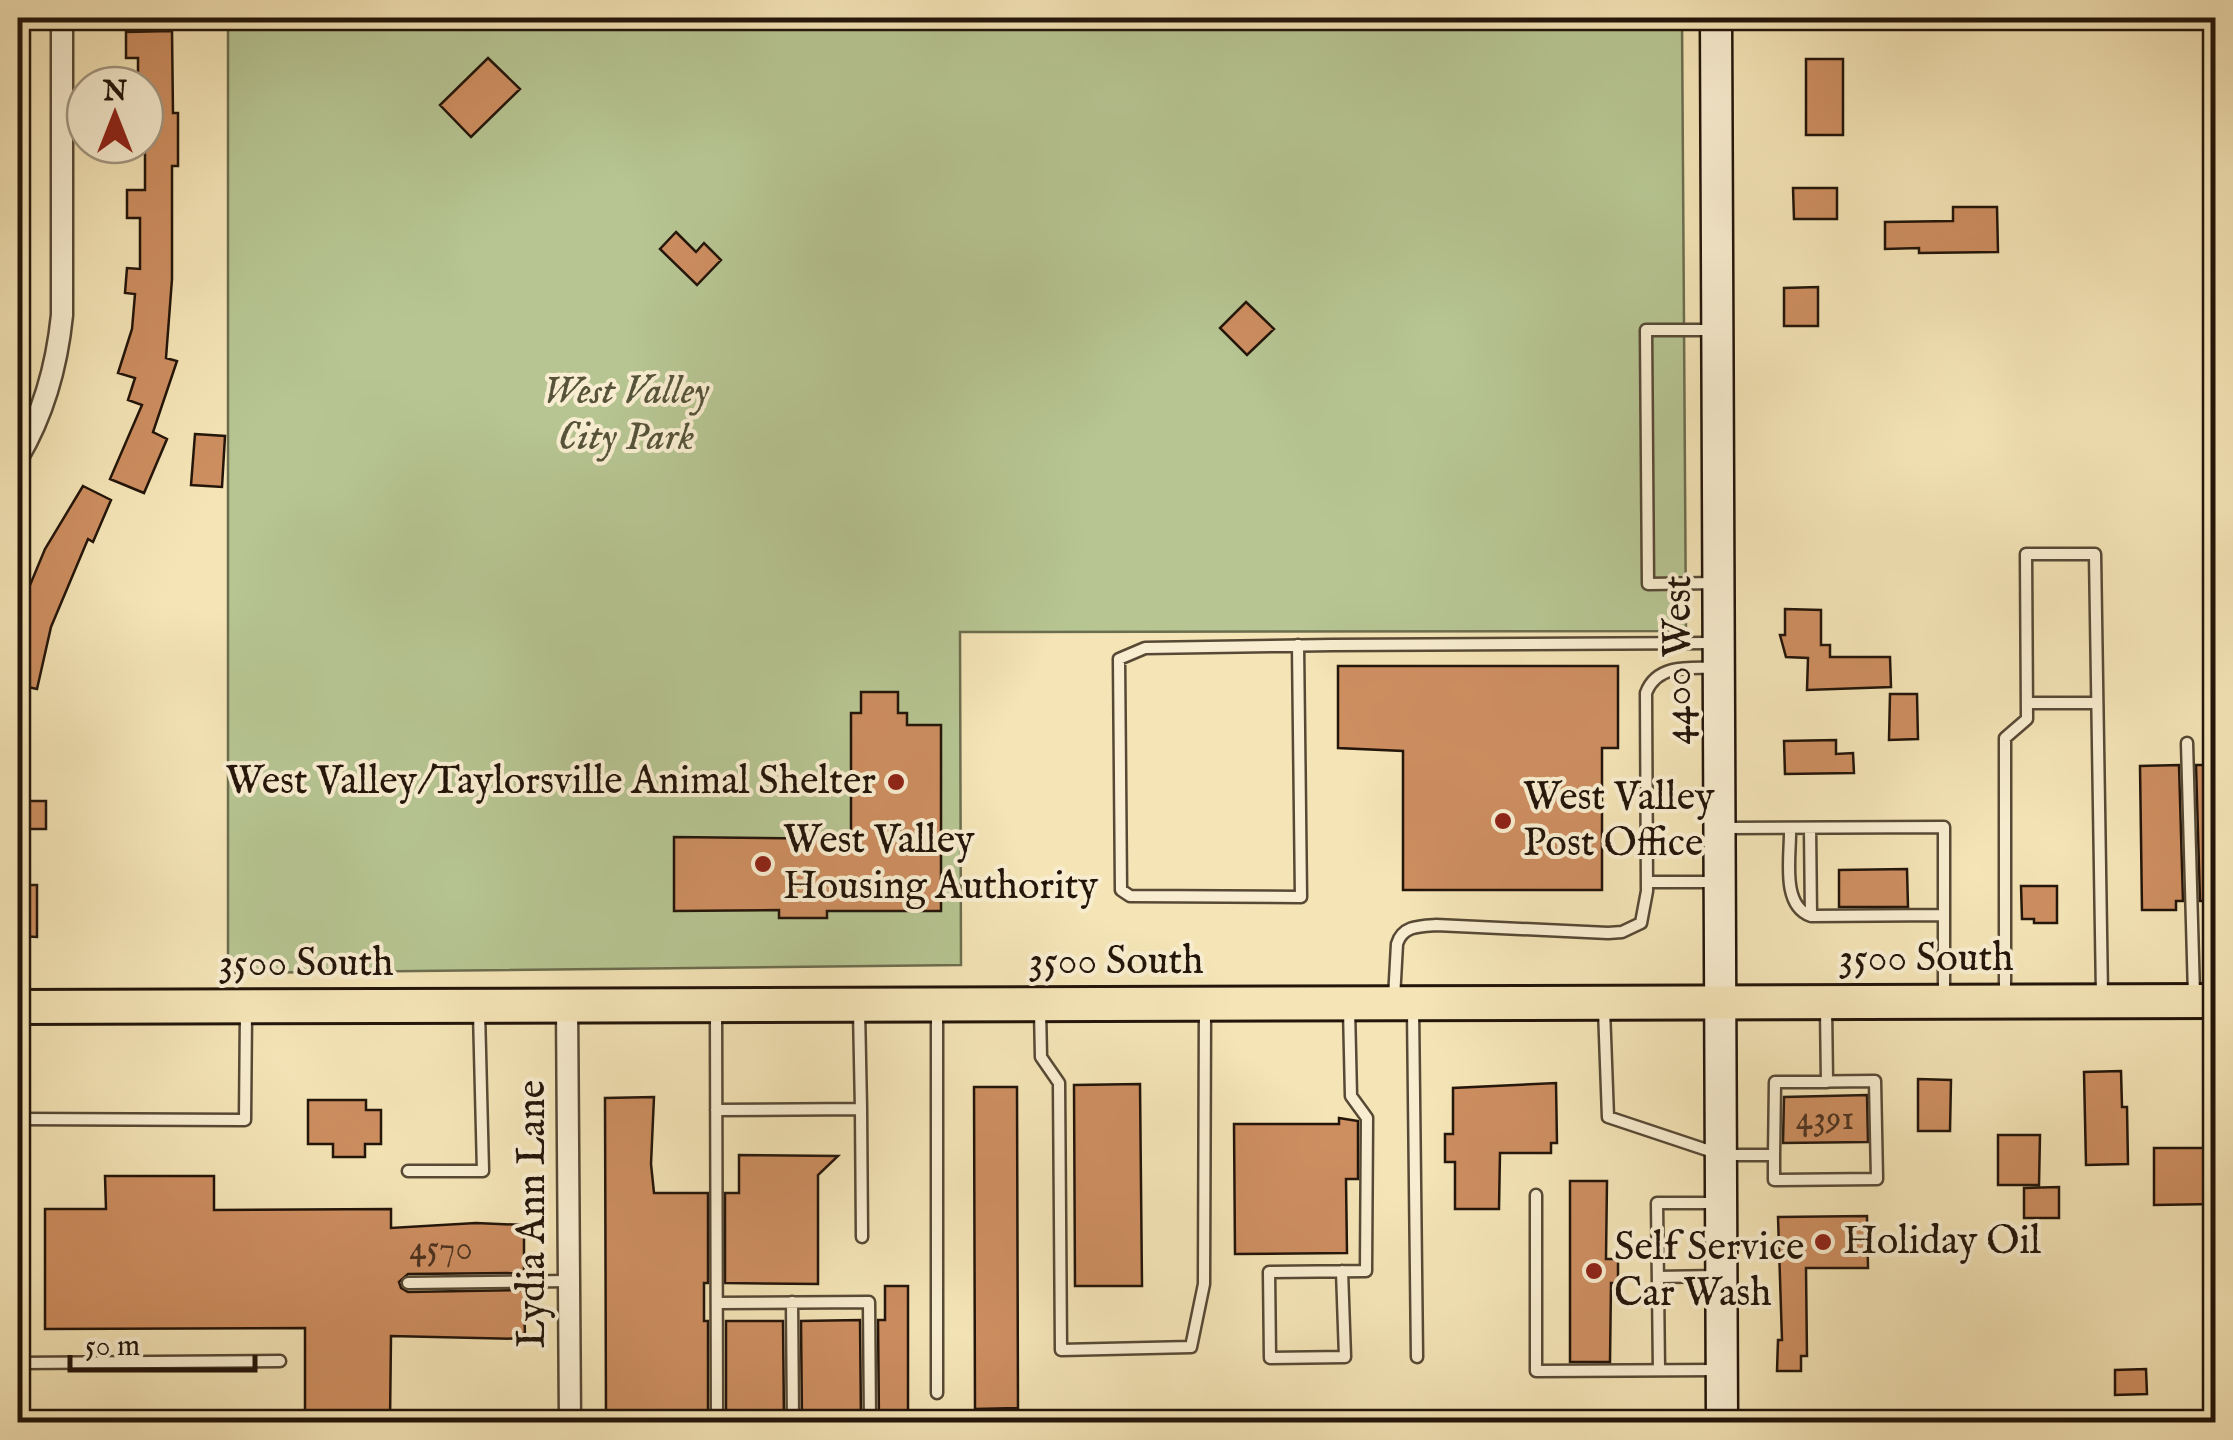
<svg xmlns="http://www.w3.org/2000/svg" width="2233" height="1440" font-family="'IM FELL English',serif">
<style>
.green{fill:#b6c592;stroke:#6c6d4e;stroke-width:2.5}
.building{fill:#cd8e60;stroke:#23150a;stroke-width:2.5}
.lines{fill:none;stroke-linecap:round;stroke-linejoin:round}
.lane-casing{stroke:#574935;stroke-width:15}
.street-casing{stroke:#574935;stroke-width:25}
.secondary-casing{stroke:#23150a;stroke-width:35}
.primary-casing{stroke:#23150a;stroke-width:38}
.lane{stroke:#f8edd0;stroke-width:10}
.street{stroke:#f8edd0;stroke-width:20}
.secondary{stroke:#f8edd0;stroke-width:30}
.primary{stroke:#f4e4b6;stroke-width:32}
.poi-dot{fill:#8f2418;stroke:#f8edd0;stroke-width:4}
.labels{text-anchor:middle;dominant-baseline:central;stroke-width:8;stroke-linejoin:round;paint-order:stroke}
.number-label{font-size:35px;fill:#4e3320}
.park-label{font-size:40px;font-style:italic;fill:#56533a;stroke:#f8edd0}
.street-label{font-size:40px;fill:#23150a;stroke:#f8edd0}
.poi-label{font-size:40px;fill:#23150a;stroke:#f8edd0;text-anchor:start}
</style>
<rect width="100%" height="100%" fill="#f4e4b6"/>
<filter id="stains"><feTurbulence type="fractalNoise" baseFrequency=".002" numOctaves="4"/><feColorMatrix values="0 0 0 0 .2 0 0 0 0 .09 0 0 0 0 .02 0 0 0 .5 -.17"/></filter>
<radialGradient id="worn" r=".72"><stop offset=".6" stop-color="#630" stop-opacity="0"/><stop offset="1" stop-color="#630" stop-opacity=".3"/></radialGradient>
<path class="green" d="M 228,18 L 1682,18 L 1686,631 L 960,632 L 961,965 L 228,973 Z"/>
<path class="building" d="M 172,31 L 173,113 L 178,113 L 178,166 L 172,166 L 172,279 L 166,358 L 177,361 L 153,432 L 167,439 L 144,493 L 110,479 L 142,405 L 128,400 L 135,378 L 118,373 L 132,329 L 135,294 L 125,293 L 127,268 L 140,269 L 140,218 L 127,218 L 127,190 L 145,190 L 145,84 L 138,84 L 138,58 L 126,58 L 126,32 Z
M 488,58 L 520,89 L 471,137 L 440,105 Z
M 1806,59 L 1843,59 L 1843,135 L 1806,135 Z
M 1793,188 L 1837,188 L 1837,219 L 1794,219 Z
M 1953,207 L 1997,207 L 1998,252 L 1919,253 L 1919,248 L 1885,249 L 1885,222 L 1953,221 Z
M 676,232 L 696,252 L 704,243 L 721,260 L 697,285 L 660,249 Z
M 1818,287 L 1818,326 L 1784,326 L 1784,288 Z
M 1246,302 L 1274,329 L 1247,355 L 1220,328 Z
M 195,434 L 225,436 L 222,487 L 191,485 Z
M 83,486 L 111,500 L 93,542 L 88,539 L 51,627 L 37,689 L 18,685 L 18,614 L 45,549 Z
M 1785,609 L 1821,610 L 1821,645 L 1830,645 L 1830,657 L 1890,657 L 1891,687 L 1807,690 L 1808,658 L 1786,657 L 1780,635 L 1785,635 Z
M 1338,666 L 1618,666 L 1618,748 L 1602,748 L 1602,890 L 1403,890 L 1403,751 L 1338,748 Z
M 861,692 L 898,692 L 898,713 L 907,713 L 907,725 L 941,725 L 941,911 L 827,911 L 827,918 L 779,918 L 779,910 L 674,911 L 674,837 L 851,839 L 851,713 L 861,713 Z
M 1890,694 L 1917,694 L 1918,739 L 1889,740 Z
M 1836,740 L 1836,754 L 1853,753 L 1854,773 L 1785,774 L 1784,741 Z
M 2179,765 L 2183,901 L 2176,901 L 2176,910 L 2142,910 L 2140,766 Z
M 2196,765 L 2216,765 L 2216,901 L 2200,901 Z
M 18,801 L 46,801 L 46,829 L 18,829 Z
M 1907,869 L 1908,907 L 1839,907 L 1839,870 Z
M 18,885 L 37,885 L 37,937 L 18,936 Z
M 2021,886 L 2057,886 L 2057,923 L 2034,923 L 2034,919 L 2022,919 Z
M 2121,1071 L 2122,1107 L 2127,1107 L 2128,1164 L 2086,1165 L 2084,1072 Z
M 1918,1079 L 1951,1080 L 1950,1131 L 1918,1131 Z
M 1556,1083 L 1557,1143 L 1551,1143 L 1551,1153 L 1500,1153 L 1499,1209 L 1455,1209 L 1455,1162 L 1445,1162 L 1445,1134 L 1453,1134 L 1453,1088 Z
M 1140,1084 L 1142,1286 L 1075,1286 L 1074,1085 Z
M 974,1087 L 1017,1087 L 1018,1408 L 975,1409 Z
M 1867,1095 L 1868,1142 L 1783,1143 L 1784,1097 Z
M 654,1097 L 651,1164 L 654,1193 L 708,1193 L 708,1283 L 704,1283 L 704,1321 L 708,1321 L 708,1422 L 606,1419 L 605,1098 Z
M 308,1100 L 366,1100 L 366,1110 L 381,1110 L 381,1144 L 365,1144 L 365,1157 L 333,1157 L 333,1144 L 308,1144 Z
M 1339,1118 L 1358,1121 L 1358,1179 L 1346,1179 L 1347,1253 L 1235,1254 L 1234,1124 L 1339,1124 Z
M 1998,1135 L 2040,1135 L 2039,1185 L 1998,1185 Z
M 2154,1148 L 2216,1148 L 2216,1204 L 2154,1205 Z
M 739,1155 L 838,1156 L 818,1175 L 818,1284 L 725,1283 L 725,1193 L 739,1193 Z
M 105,1176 L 214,1176 L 214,1210 L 391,1209 L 391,1228 L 476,1223 L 524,1225 L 524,1273 L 408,1274 L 399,1282 L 401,1288 L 408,1292 L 524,1290 L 525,1339 L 391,1336 L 390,1422 L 305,1422 L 305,1328 L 45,1329 L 45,1209 L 106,1209 Z
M 1570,1181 L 1607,1181 L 1606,1259 L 1618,1259 L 1618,1283 L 1611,1283 L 1610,1362 L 1570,1362 Z
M 2059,1187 L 2059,1218 L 2024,1218 L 2024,1188 Z
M 1867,1216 L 1868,1268 L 1806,1268 L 1807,1356 L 1801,1356 L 1801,1371 L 1777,1371 L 1778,1340 L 1782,1340 L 1778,1217 Z
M 885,1286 L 908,1286 L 908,1422 L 879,1422 L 878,1320 L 885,1320 Z
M 860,1320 L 861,1422 L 802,1422 L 801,1321 Z
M 726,1321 L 783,1321 L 784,1422 L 726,1422 Z
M 2146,1369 L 2147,1394 L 2115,1395 L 2115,1370 Z"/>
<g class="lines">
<defs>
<path id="lane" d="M 1716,330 L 1646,330 L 1648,584 L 1717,583
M 1298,645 L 1301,897 L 1130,896 L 1121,890 L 1119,659 L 1145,648 L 1332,645 L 1713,643
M 2027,703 L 2097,703
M 2187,743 L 2194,995
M 1724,828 L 1944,827 L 1944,996
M 1790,828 C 1791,855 1780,905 1811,916
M 1810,828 L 1811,916 L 1944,915
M 1647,882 L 1716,882
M 2005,995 L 2005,738 L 2027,719 L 2026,554 L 2095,554 L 2102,995
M 1394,998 L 1397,944 C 1402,926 1419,926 1436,925 L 1608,933 L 1622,932 L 1641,923 L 1647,891 L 1646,693 C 1657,663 1692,668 1718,668
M 1826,1008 L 1827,1082
M 716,1009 L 717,1422
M 1413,1009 L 1417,1357
M 1604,1009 L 1608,1117 L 1722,1155 L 1774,1155 L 1775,1082 L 1875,1081 L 1877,1179 L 1774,1180 L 1774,1155
M 859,1010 L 861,1109
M 1040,1010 L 1041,1057 L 1059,1083 L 1061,1350 L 1191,1347 L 1204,1284 L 1205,1006
M 937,1011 L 937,1393
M 716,1110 L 861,1109 L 862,1237
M 18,1119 L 245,1120 L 246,1013
M 408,1171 L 483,1171 L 479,1012
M 1536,1195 L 1536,1371 L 1719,1370
M 1342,1271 L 1345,1357 L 1270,1358 L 1269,1272 L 1366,1271 L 1367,1118 L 1351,1096 L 1349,1009
M 1658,1277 L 1717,1276
M 408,1283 L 569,1281
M 792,1302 L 793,1422
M 717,1303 L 869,1302 L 870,1422
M 18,1363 L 280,1361
M 1659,1370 L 1657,1203 L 1718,1203"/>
<path id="street" d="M 18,457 C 44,413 57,365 62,315 L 62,18
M 567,1005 L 570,1422"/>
<path id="secondary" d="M 1716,18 L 1722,1422"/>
<path id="primary" d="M 18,1007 L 2216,1001"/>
</defs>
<use href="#lane" class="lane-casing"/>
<use href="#street" class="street-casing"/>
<use href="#secondary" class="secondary-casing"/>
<use href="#primary" class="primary-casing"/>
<use href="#lane" class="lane"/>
<use href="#street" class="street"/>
<use href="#secondary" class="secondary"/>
<use href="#primary" class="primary"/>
</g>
<g class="poi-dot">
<circle cx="896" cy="782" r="10"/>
<circle cx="1503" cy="821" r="10"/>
<circle cx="763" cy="864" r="10"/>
<circle cx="1823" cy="1242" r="10"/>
<circle cx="1594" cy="1271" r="10"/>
</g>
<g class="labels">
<g class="number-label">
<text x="1825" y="1119">4391</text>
<text x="441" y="1249">4570</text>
</g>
<g class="park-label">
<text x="626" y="392">West Valley<tspan x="626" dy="46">City Park</tspan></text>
</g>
<g class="street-label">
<text transform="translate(1679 660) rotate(-90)">4400 West</text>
<text x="1926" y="959">3500 South</text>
<text x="1116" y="962">3500 South</text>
<text x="306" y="964">3500 South</text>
<text transform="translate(533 1214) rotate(-90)">Lydia Ann Lane</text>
</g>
<g class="poi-label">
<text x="876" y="782" text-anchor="end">West Valley/Taylorsville Animal Shelter</text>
<text x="1523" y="798">West Valley<tspan x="1523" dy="46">Post Office</tspan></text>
<text x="783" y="841">West Valley<tspan x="783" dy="46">Housing Authority</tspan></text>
<text x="1843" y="1242">Holiday Oil</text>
<text x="1614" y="1248">Self Service<tspan x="1614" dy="46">Car Wash</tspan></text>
</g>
</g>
<rect width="2233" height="1440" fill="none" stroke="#f4e4b6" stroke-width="60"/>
<rect x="20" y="20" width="2193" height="1400" fill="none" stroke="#23150a" stroke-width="5"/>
<rect x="30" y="30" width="2173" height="1380" fill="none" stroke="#23150a" stroke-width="2.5"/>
<g transform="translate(115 115)"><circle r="48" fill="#f8edd0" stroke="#a39781" stroke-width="2.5"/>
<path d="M0-8L18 38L0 25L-18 38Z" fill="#8f2418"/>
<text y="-15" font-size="28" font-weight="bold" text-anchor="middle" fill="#23150a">N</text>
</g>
<path d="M70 1355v15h185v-15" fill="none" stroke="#23150a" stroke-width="5"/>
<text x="85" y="1355" font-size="30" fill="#23150a" stroke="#f8edd0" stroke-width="8" paint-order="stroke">50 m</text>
<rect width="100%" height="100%" filter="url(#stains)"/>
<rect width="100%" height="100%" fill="url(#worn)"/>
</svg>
